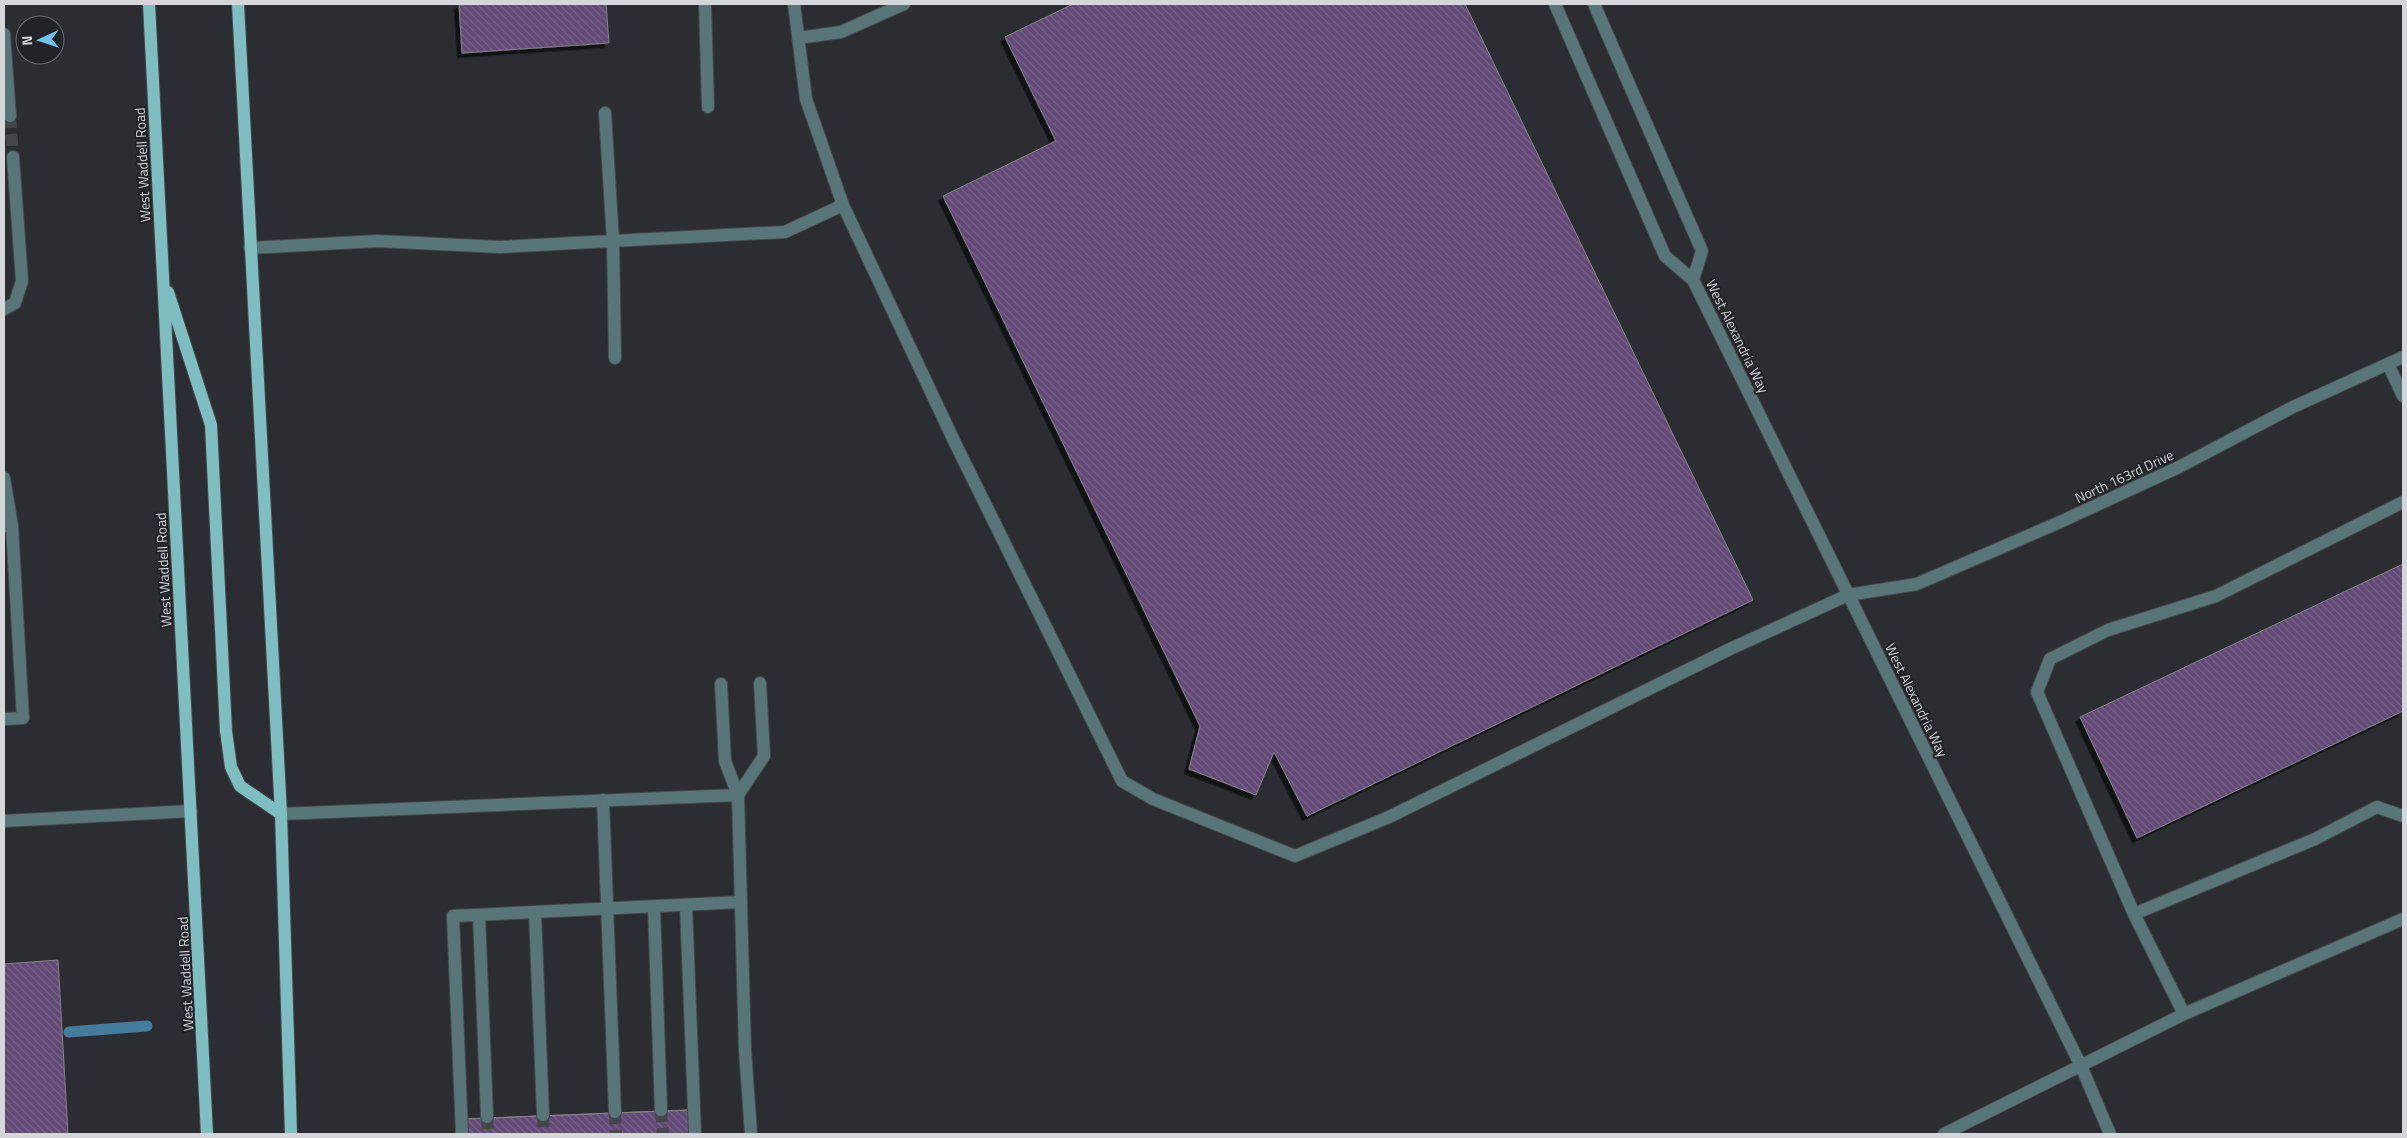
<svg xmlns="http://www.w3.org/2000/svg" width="2407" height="1138" font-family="'Titillium Web',sans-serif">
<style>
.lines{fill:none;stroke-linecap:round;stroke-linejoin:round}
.stream{stroke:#457b9c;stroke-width:11}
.building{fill:url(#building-back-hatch);stroke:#868389;filter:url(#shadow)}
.minor-tunnel{stroke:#44464b;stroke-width:12;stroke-dasharray:12 6;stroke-linecap:butt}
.minor-casing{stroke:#46484d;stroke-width:14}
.major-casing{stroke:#46484d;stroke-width:14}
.minor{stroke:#587677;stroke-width:12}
.major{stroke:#7ebec1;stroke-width:12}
.labels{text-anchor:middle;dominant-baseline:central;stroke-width:4;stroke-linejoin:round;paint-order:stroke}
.street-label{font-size:14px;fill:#d4d6d9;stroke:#212328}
</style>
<defs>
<pattern id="building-back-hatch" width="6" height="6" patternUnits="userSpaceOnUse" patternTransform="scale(1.25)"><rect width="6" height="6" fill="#624976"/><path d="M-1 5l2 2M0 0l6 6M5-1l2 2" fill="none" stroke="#786289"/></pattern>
<filter id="shadow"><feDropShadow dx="-4.5" dy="4.5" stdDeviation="0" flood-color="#0009"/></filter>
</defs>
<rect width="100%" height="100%" fill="#2b2d32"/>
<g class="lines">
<path class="stream" d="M 69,1032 L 147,1026"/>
</g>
<path class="building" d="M 459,4 L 606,4 L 609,43 L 462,53 Z
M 1073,4 L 1465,4 L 1753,600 L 1307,816 L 1274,752 L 1256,795 L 1189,769 L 1200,726 L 943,196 L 1056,141 L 1005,37 Z
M 2403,564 L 2403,711 L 2137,838 L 2080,717 Z
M 58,960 L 68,1134 L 4,1134 L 4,964 Z
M 689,1110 L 690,1134 L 465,1134 L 464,1119 Z
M 689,1110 L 690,1134 L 465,1134 L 464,1119 Z"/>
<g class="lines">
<path class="minor-tunnel" d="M 10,116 L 13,157
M 661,1110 L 663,1134
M 615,1112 L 616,1134
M 543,1115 L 544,1134
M 487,1117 L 488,1134"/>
<defs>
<path id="minor" d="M 705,4 L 708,107
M 794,4 L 806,99 L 843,205 L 956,445 L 1122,781 L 1153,799 L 1295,856 L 1389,817 L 1730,649 L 1848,595 L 1917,584 L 2060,522 L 2179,467 L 2293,407 L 2403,357
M 1555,4 L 1665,256 L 1693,280 L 2081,1066 L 2110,1134
M 1594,4 L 1702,251 L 1693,280
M 4,34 L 10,116
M 798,38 L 841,32 L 904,4
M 605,113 L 613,241 L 615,358
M 250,248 L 377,241 L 500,247 L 785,232 L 843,205
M 4,309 L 15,303 L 22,281 L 13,157
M 2388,364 L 2403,396
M 4,478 L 12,526 L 4,526
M 721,684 L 725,761 L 738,795 L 745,1050 L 751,1134
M 4,719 L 23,718 L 12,526
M 738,795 L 764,756 L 760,683
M 603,800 L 615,1112
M 281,814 L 738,795
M 4,821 L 191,811
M 686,906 L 695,1134
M 654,907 L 661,1110
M 535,912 L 543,1115
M 2134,914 L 2037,692 L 2050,659 L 2108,630 L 2216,596 L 2403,502
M 479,915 L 487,1117
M 2184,1014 L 2134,914 L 2315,839 L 2377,807 L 2403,816
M 462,1134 L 453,916 L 741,902
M 1944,1134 L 2184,1014 L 2403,919"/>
<path id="major" d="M 149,4 L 207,1134
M 238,4 L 281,814 L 291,1134
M 168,292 L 211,425 L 226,731 L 231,767 L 240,786 L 281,814"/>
</defs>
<use href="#minor" class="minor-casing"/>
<use href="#major" class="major-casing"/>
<use href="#minor" class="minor"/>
<use href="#major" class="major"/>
</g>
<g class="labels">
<g class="street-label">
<text transform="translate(142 165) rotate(-93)">West Waddell Road</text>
<text transform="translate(1738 336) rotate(64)">West Alexandria Way</text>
<text transform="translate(2124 476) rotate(-25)">North 163rd Drive</text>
<text transform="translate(163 570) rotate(-93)">West Waddell Road</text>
<text transform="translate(1917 700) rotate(64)">West Alexandria Way</text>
<text transform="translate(185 974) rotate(-93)">West Waddell Road</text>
</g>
</g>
<rect width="2407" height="1138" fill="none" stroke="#d4d6d9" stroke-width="10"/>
<g transform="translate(40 40) rotate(267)"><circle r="24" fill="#212328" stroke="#696b6f"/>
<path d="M0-4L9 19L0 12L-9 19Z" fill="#72c1f5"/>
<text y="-8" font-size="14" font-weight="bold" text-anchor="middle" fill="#d4d6d9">N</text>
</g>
</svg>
